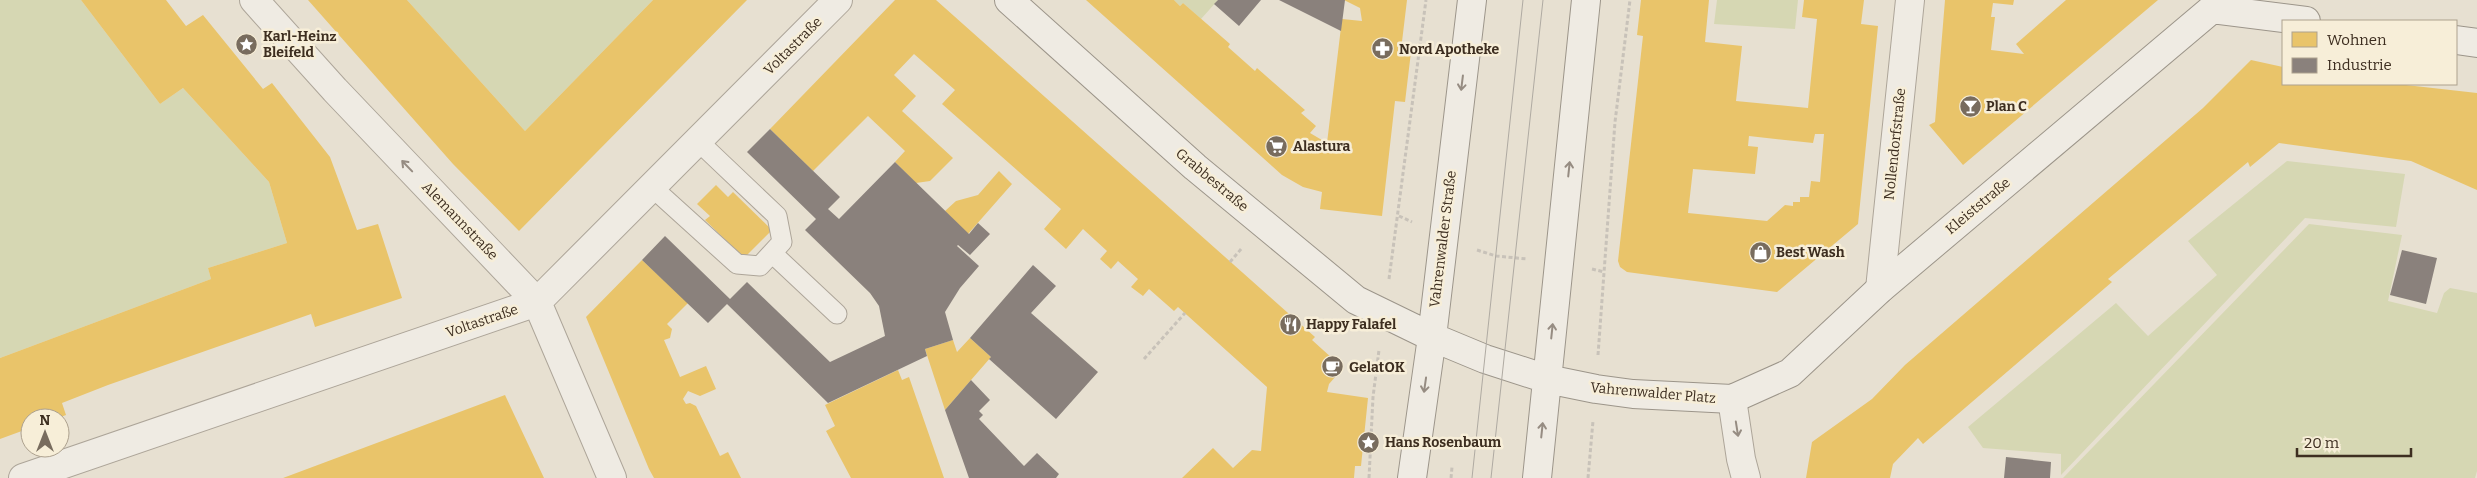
<svg xmlns="http://www.w3.org/2000/svg" width="2477" height="478" font-family="Bitter,serif">
<style>
.green{fill:#d6d7b3}
.homes{fill:#e9c46a;fill-rule:evenodd}
.industry{fill:#8a817c}
.lines{fill:none;stroke-linecap:round;stroke-linejoin:round}
.lane-casing{stroke:#ada599;stroke-width:21}
.street-casing{stroke:#ada599;stroke-width:30}
.secondary-casing{stroke:#9c958a;stroke-width:30}
.path{stroke:#c8c2b9;stroke-width:3;stroke-dasharray:4 2.5;stroke-linecap:butt}
.lane{stroke:#efebe3;stroke-width:19}
.street{stroke:#efebe3;stroke-width:28}
.secondary{stroke:#efebe3;stroke-width:28}
.tram{stroke:#afaaa2;stroke-width:1}
.oneway{stroke:#968c82}
.labels{text-anchor:middle;dominant-baseline:central;stroke-width:5;stroke-linejoin:round;paint-order:stroke}
.poi-label{font-size:14px;font-weight:bold;fill:#3d2e20;stroke:#f7eed8;text-anchor:start}
.street-label{font-size:14px;fill:#3d2e20;stroke:#f7eed8}
</style>
<rect width="100%" height="100%" fill="#e7e0d1"/>
<path class="green" d="M 0,0 L 81,0 L 160,104 L 183,88 L 269,182 L 287,243 L 208,268 L 211,279 L 0,358 Z
M 407,0 L 653,0 L 525,131 Z
M 1174,0 L 1218,0 L 1201,19 L 1183,3 L 1180,6 Z
M 1717,0 L 1798,0 L 1795,29 L 1714,24 Z
M 2287,161 L 2405,174 L 2396,227 L 2305,218 L 2061,475 L 2061,454 L 1983,448 L 1968,427 L 2116,303 L 2148,336 L 2217,275 L 2188,241 Z
M 2309,224 L 2402,235 L 2388,301 L 2437,313 L 2444,293 L 2450,288 L 2477,293 L 2477,471 L 2475,478 L 2063,478 Z"/>
<path class="homes" d="M 81,0 L 166,0 L 186,26 L 203,15 L 263,89 L 272,83 L 330,157 L 357,230 L 378,224 L 402,298 L 315,327 L 311,314 L 108,385 L 62,403 L 66,415 L 58,418 L 30,418 L 30,428 L 0,439 L 0,358 L 211,279 L 208,268 L 287,243 L 269,182 L 183,88 L 160,104 Z
M 308,0 L 407,0 L 525,131 L 653,0 L 747,0 L 519,231 L 453,164 Z
M 895,0 L 936,0 L 1315,337 L 1312,340 L 1343,368 L 1329,384 L 1327,392 L 1368,398 L 1361,466 L 1355,466 L 1354,478 L 1182,478 L 1213,448 L 1233,468 L 1252,450 L 1261,451 L 1267,387 L 1178,307 L 1174,311 L 1149,289 L 1143,296 L 1131,287 L 1138,279 L 1118,261 L 1111,269 L 1100,259 L 1107,251 L 1083,229 L 1066,249 L 1044,229 L 1061,209 L 942,104 L 955,90 L 914,54 L 894,75 L 916,96 L 902,111 L 953,158 L 930,181 L 916,183 L 895,162 L 905,151 L 868,116 L 813,171 L 770,129 Z
M 1086,0 L 1174,0 L 1180,6 L 1183,3 L 1230,44 L 1228,47 L 1255,71 L 1257,68 L 1305,110 L 1301,113 L 1316,126 L 1310,133 L 1327,143 L 1342,19 L 1362,21 L 1360,8 L 1344,0 L 1407,0 L 1401,50 L 1411,52 L 1405,102 L 1395,101 L 1382,216 L 1320,209 L 1322,192 L 1303,187 L 1282,175 Z
M 1641,0 L 1709,0 L 1705,42 L 1742,46 L 1736,101 L 1808,108 L 1817,19 L 1802,17 L 1804,0 L 1864,0 L 1861,24 L 1878,26 L 1858,224 L 1777,292 L 1627,272 L 1620,267 L 1618,261 L 1643,36 L 1637,35 ZM 1815,134 L 1824,134 L 1820,182 L 1811,181 L 1809,197 L 1800,197 L 1800,202 L 1793,202 L 1793,206 L 1785,205 L 1767,221 L 1688,213 L 1693,169 L 1755,174 L 1758,147 L 1748,146 L 1749,136 L 1813,143 Z
M 1945,0 L 2014,0 L 2013,5 L 1993,3 L 1991,17 L 1995,17 L 1991,50 L 2024,54 L 2016,44 L 2066,0 L 2158,0 L 1963,165 L 1929,125 L 1935,122 Z
M 2251,60 L 2283,67 L 2283,84 L 2397,84 L 2477,93 L 2477,190 L 2411,161 L 2279,143 L 2250,167 L 2248,162 L 2108,279 L 2112,282 L 1923,444 L 1918,438 L 1893,464 L 1890,478 L 1806,478 L 1812,442 L 1872,399 L 1905,365 L 2203,108 Z
M 999,171 L 1012,184 L 968,234 L 945,211 L 956,201 L 978,195 Z
M 716,185 L 728,197 L 733,192 L 772,230 L 744,258 L 705,220 L 710,216 L 697,204 Z
M 642,260 L 688,303 L 667,324 L 672,329 L 670,338 L 664,340 L 680,377 L 706,366 L 716,389 L 700,396 L 688,391 L 683,399 L 686,404 L 690,403 L 696,406 L 720,456 L 728,452 L 741,478 L 654,478 L 649,469 L 586,317 Z
M 970,338 L 991,357 L 945,410 L 925,349 L 953,340 L 957,352 Z
M 898,370 L 902,380 L 909,377 L 944,478 L 851,478 L 826,431 L 835,426 L 825,405 Z
M 505,395 L 544,478 L 283,478 Z"/>
<path class="industry" d="M 1218,0 L 1261,0 L 1239,26 L 1214,4 Z
M 1279,0 L 1345,0 L 1341,31 Z
M 770,129 L 840,197 L 828,209 L 839,219 L 895,162 L 969,234 L 978,223 L 990,234 L 970,255 L 958,245 L 957,246 L 979,266 L 960,288 L 945,312 L 953,340 L 925,349 L 927,356 L 828,403 L 727,304 L 708,323 L 642,260 L 665,236 L 730,299 L 747,282 L 830,362 L 885,336 L 879,306 L 870,293 L 805,230 L 816,219 L 747,152 Z
M 2402,250 L 2437,258 L 2426,304 L 2390,295 Z
M 1033,265 L 1056,286 L 1031,313 L 1098,372 L 1056,419 L 989,359 L 991,357 L 970,338 Z
M 971,380 L 990,400 L 979,411 L 983,415 L 979,419 L 1024,466 L 1037,453 L 1059,474 L 1056,478 L 969,478 L 945,410 Z
M 2006,457 L 2051,462 L 2050,478 L 2004,478 Z"/>
<g class="lines">
<defs>
<path id="lane" d="M 653,188 L 737,264 L 760,266 L 782,242 L 777,216 L 698,141
M 772,253 L 837,314"/>
<path id="street" d="M 254,0 L 335,90 L 537,302 L 612,478
M 1880,289 L 1910,0
M 1732,399 L 1741,459 L 1746,478
M 23,478 L 537,302 L 838,0"/>
<path id="secondary" d="M 1009,0 L 1195,167 L 1356,300 L 1432,337 L 1485,359 L 1547,379 L 1596,389 L 1633,394 L 1732,399 L 1790,373 L 1880,289 L 2212,9 L 2306,21
M 2456,40 L 2477,43
M 1412,478 L 1432,337 L 1472,0
M 1537,478 L 1586,0"/>
</defs>
<use href="#lane" class="lane-casing"/>
<use href="#street" class="street-casing"/>
<use href="#secondary" class="secondary-casing"/>
<path class="path" d="M 1399,216 L 1412,222
M 1477,250 L 1496,256 L 1527,259
M 1230,262 L 1242,248
M 1592,269 L 1604,272
M 1389,279 L 1426,0
M 1598,355 L 1615,122 L 1630,0
M 1144,359 L 1185,313
M 1369,478 L 1373,397 L 1379,350
M 1451,478 L 1452,467
M 1588,478 L 1593,421"/>
<use href="#lane" class="lane"/>
<use href="#street" class="street"/>
<use href="#secondary" class="secondary"/>
<path class="tram" d="M 1472,478 L 1523,0
M 1491,478 L 1543,0"/>
</g>
<defs><path id="oneway-shaft" d="M-6 0H5M1.5-3L5.5 0L1.5 3" fill="none" stroke-width="1.6" stroke-linecap="round" stroke-linejoin="round" transform="scale(1.25)"/></defs>
<g class="oneway">
<use href="#oneway-shaft" transform="translate(1462 83) rotate(97)"/>
<use href="#oneway-shaft" transform="translate(407 166) rotate(-134)"/>
<use href="#oneway-shaft" transform="translate(1569 169) rotate(-84)"/>
<use href="#oneway-shaft" transform="translate(1552 331) rotate(-84)"/>
<use href="#oneway-shaft" transform="translate(1425 385) rotate(98)"/>
<use href="#oneway-shaft" transform="translate(1737 429) rotate(81)"/>
<use href="#oneway-shaft" transform="translate(1542 430) rotate(-84)"/>
</g>
<defs>
<symbol id="sight-disc" viewBox="-11 -11 22 22"><circle r="9.5" fill="#786c5e" stroke="#f7eed8"/><path d="M0-6L1.8-2.2L6-1.7L2.9 1.2L3.7 5.4L0 3.3L-3.7 5.4L-2.9 1.2L-6-1.7L-1.8-2.2Z" fill="#fff"/></symbol>
<symbol id="pharmacy-disc" viewBox="-11 -11 22 22"><circle r="9.5" fill="#786c5e" stroke="#f7eed8"/><path d="M-2-6h4v4h4v4h-4v4h-4v-4h-4v-4h4Z" fill="#fff"/></symbol>
<symbol id="bar-disc" viewBox="-11 -11 22 22"><circle r="9.5" fill="#786c5e" stroke="#f7eed8"/><path d="M-6-5H6L.8 .8V4.5H3.5V6h-7V4.5H-.8V.8Z" fill="#fff"/></symbol>
<symbol id="supermarket-disc" viewBox="-11 -11 22 22"><circle r="9.5" fill="#786c5e" stroke="#f7eed8"/><path d="M-6-5.5h2.5l.6 2H6L4.5 2H-2.5L-4.4-4H-6ZM-1.5 3.2a1.3 1.3 0 1 0 .1 0ZM3 3.2a1.3 1.3 0 1 0 .1 0Z" fill="#fff"/></symbol>
<symbol id="shop-disc" viewBox="-11 -11 22 22"><circle r="9.5" fill="#786c5e" stroke="#f7eed8"/><path d="M-5-2.5h2.3a2.7 3.5 0 0 1 5.4 0H5L5.5 6h-11ZM-1.5-2.5h3a1.5 2.3 0 0 0-3 0Z" fill="#fff"/></symbol>
<symbol id="restaurant-disc" viewBox="-11 -11 22 22"><circle r="9.5" fill="#786c5e" stroke="#f7eed8"/><path d="M-5-6h1v4h1v-4h1v4h1v-4h1v5L-1.5 .5V6h-2V.5L-5-1ZM5-6V6H3V1.5H1.5Q1.5-4 5-6Z" fill="#fff"/></symbol>
<symbol id="cafe-disc" viewBox="-11 -11 22 22"><circle r="9.5" fill="#786c5e" stroke="#f7eed8"/><path d="M-5.5-4.5H6V0H3Q3 3.5 0 3.5H-2.5Q-5.5 3.5-5.5 0ZM3-3.2v2h1.7v-2ZM-6 4.5H4V6H-6Z" fill="#fff"/></symbol>
</defs>
<g fill-rule="evenodd">
<use href="#sight-disc" x="234" y="32" width="25" height="25"/>
<use href="#pharmacy-disc" x="1370" y="36" width="25" height="25"/>
<use href="#bar-disc" x="1958" y="94" width="25" height="25"/>
<use href="#supermarket-disc" x="1264" y="134" width="25" height="25"/>
<use href="#shop-disc" x="1748" y="240" width="25" height="25"/>
<use href="#restaurant-disc" x="1278" y="312" width="25" height="25"/>
<use href="#cafe-disc" x="1320" y="354" width="25" height="25"/>
<use href="#sight-disc" x="1356" y="430" width="25" height="25"/>
</g>
<g class="labels">
<g class="poi-label">
<text x="263" y="36">Karl-Heinz<tspan x="263" dy="16">Bleifeld</tspan></text>
<text x="1399" y="49">Nord Apotheke</text>
<text x="1986" y="106">Plan C</text>
<text x="1293" y="146">Alastura</text>
<text x="1776" y="252">Best Wash</text>
<text x="1306" y="324">Happy Falafel</text>
<text x="1349" y="367">GelatOK</text>
<text x="1385" y="442">Hans Rosenbaum</text>
</g>
<g class="street-label">
<text transform="translate(793 46) rotate(-45)">Voltastraße</text>
<text transform="translate(1895 144) rotate(-84)">Nollendorfstraße</text>
<text transform="translate(1212 180) rotate(40)">Grabbestraße</text>
<text transform="translate(1978 206) rotate(-40)">Kleiststraße</text>
<text transform="translate(460 221) rotate(46)">Alemannstraße</text>
<text transform="translate(1443 239) rotate(-83)">Vahrenwalder Straße</text>
<text transform="translate(482 321) rotate(-19)">Voltastraße</text>
<text transform="translate(1653 393) rotate(5)">Vahrenwalder Platz</text>
</g>
</g>
<rect x="2282" y="20" width="175" height="65" fill="#f7eed8" stroke="#ada18e"/>
<rect x="2292" y="32" width="25" height="15" fill="#e9c46a" stroke="#ada18e"/>
<text x="2327" y="45" font-size="15" fill="#3d2e20">Wohnen</text>
<rect x="2292" y="58" width="25" height="15" fill="#8a817c" stroke="#ada18e"/>
<text x="2327" y="70" font-size="15" fill="#3d2e20">Industrie</text>
<g transform="translate(45 433)"><circle r="24" fill="#f7eed8" stroke="#ada18e"/>
<path d="M0-4L9 19L0 12L-9 19Z" fill="#786c5e"/>
<text y="-8" font-size="14" font-weight="bold" text-anchor="middle" fill="#3d2e20">N</text>
</g>
<path d="M2297 448v8h114v-8" fill="none" stroke="#3d2e20" stroke-width="2.5"/>
<text x="2304" y="448" font-size="15" fill="#3d2e20" stroke="#f7eed8" stroke-width="4" paint-order="stroke">20 m</text>
</svg>
